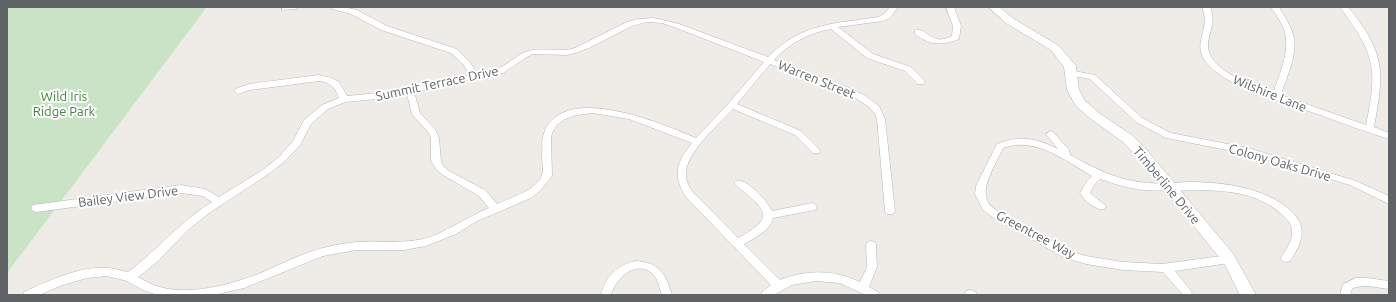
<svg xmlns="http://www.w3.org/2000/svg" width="1396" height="302" font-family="Ubuntu,sans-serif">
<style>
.green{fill:#cae3c7}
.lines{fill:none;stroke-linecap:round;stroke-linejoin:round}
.street-casing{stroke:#b4b7ba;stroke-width:1}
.secondary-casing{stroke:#b3b7ba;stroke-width:1}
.street{fill:#fff;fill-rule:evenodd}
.secondary{fill:#fff;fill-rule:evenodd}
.labels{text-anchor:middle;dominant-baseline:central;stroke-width:4;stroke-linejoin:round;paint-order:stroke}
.street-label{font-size:13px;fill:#5f6366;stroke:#fff}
.park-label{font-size:13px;fill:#458340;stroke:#fff}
</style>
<rect width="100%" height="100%" fill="#efece7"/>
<path class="green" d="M 7,7 L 207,7 L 7,273 Z"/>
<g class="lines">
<defs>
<path id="street" d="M 282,7 L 297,7 L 296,9 L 282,10 Z
M 331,7 L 343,7 L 357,10 L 387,26 L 457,49 L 469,61 L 477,73 C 485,72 494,71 501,67 C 511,62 518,54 528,51 C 544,47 560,53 575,48 L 627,22 L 638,19 L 654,18 L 679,24 L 768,57 C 802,23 833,24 878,17 L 884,14 L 890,7 L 898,7 L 890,18 L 883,21 L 838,27 L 873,54 L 911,67 L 924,80 L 925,82 L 924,84 L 918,84 L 905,71 L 867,58 L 831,29 C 808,33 790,43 774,60 L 847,87 L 864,95 L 879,106 L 885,119 L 895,211 L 893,214 L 887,214 L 885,211 L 877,119 L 875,114 L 868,106 L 852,96 L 770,64 L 737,104 L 801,131 L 819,149 L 820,151 L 819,153 L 813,153 L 795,135 L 733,109 C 719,124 689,150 686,171 C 685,178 688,185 692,191 L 738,238 C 779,216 764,209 736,185 L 734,183 L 736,181 C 746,177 768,202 772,211 L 812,203 L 815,204 L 817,207 L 815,210 L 773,218 C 770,231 755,238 744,244 L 780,280 C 807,269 835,270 860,282 L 867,267 L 866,245 L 867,242 L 871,241 L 875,242 L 876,245 L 877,267 L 869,287 L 878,292 L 879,295 L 865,295 L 840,283 L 816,281 L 792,285 L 774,295 L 761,295 L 762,292 L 771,285 L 686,197 C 672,174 677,162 692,143 L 629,119 L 593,113 L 577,115 L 565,119 L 557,125 L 553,131 L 551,137 L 552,176 L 541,190 L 531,198 L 477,221 L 456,234 L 426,246 L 404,250 L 356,250 L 323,256 L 244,288 L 214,295 L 157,295 L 143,290 L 127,281 L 107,276 L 87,278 L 60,286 L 39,295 L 23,295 L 24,292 C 48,281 80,266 107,268 C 114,268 122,271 128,272 C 157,250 181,221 212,202 L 203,196 L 181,193 L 36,212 L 33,211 L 31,208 L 33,205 L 181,185 L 205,189 L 219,197 L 264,169 L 279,157 L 293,141 L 304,120 L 322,105 L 339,98 C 335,87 330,82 319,81 L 250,90 L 238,94 L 234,91 L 235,89 L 249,84 L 319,75 L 332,78 L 339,82 L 347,96 L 388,92 L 470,75 L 463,64 L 451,53 L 381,30 L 351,14 L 332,9 ZM 647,22 L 662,23 L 674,27 L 764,62 L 728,104 L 696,138 C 663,124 563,81 544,133 C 541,140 543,149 542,157 C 542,162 544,170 542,175 C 537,190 510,198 497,204 L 485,190 L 449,171 L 443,166 L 441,161 L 439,138 L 435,129 L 420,113 L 414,92 L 503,73 L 527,57 L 533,54 L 567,55 L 575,53 L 589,48 L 632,26 ZM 407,94 L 412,114 L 428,132 L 431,138 L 431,161 L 437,170 L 443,175 L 479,196 L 489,208 C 468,216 444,234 423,239 C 401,244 379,240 356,242 C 346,243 334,245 323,248 C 294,255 267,273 238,281 C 215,288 184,294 160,287 C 152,285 145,281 138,277 L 157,262 L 188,230 L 209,213 L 270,173 L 285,161 L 300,145 L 311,124 L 328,109 L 345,102 L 388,98 Z
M 946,7 L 954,7 L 961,26 L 959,39 C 942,46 929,45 915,34 L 915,30 C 929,28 930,47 952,36 L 953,26 Z
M 1202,7 L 1210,7 C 1216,23 1210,28 1208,43 C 1205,70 1254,86 1273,93 C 1279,76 1288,56 1286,38 C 1285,27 1277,16 1271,7 L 1279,7 C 1284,16 1292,27 1294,38 C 1297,57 1286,78 1281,95 L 1366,125 C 1378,67 1375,55 1340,7 L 1348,7 C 1386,53 1384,72 1374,127 L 1389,133 L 1389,139 C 1366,132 1343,123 1320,115 C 1290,104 1221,87 1204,59 C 1193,42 1211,29 1202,7 Z
M 1069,70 L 1095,75 L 1142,118 L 1171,133 L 1248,148 L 1356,181 L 1389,196 L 1389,204 L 1350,185 L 1248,154 L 1166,138 L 1136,122 L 1090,79 L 1066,75 L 1065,73 Z
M 1050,131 L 1053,132 L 1069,150 L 1070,155 C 1091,166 1110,177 1134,181 C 1152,185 1171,183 1189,182 C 1222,182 1264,187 1290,210 C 1309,227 1302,243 1290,261 L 1286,262 L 1282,261 L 1281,258 C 1285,250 1292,243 1292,233 C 1293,225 1287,218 1280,213 C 1245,181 1188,193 1145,190 C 1130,189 1115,184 1100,179 L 1094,185 L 1090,193 L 1106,206 L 1104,209 C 1096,211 1084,200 1080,193 L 1087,181 L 1092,176 C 1066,161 1035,136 1003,148 C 997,163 977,190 990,205 C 992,208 997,210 1000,212 L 1070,251 L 1086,256 L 1123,262 L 1162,264 L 1229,255 L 1233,256 L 1234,259 L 1233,262 L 1229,263 L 1175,271 L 1192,292 L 1191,295 L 1183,295 L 1163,272 L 1123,270 L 1086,264 L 1063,257 L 994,218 L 983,210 L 975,194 L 976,186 L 997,144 C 1020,135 1036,138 1058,149 L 1046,134 Z
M 635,261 C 659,262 666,274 672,295 L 662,295 C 660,290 659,284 657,280 C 643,256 617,274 611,295 L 601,295 C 606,276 616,266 635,261 Z
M 1356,278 L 1367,278 L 1389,281 L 1389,289 C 1378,288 1362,283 1352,289 L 1350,295 L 1340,295 L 1343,284 Z
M 970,290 L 976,292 L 977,295 L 965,295 L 966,291 Z"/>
<path id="secondary" d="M 988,7 L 999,7 L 1014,19 L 1059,46 L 1076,66 L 1079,90 L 1085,101 L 1099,113 L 1133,136 L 1146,149 L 1234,255 L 1256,295 L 1240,295 L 1224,263 L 1136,155 L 1123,142 L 1091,119 L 1076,106 L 1067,90 L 1064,67 L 1051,50 L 1006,23 Z"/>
</defs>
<use href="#street" class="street-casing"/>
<use href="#secondary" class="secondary-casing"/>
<use href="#street" class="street"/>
<use href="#secondary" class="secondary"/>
</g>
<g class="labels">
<g class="street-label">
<text transform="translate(817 79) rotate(22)">Warren Street</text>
<text transform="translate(437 83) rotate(-12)">Summit Terrace Drive</text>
<text transform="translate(1270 93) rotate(22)">Wilshire Lane</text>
<text transform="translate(1280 162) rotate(16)">Colony Oaks Drive</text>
<text transform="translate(1167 185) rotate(50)">Timberline Drive</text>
<text transform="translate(128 196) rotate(-7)">Bailey View Drive</text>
<text transform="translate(1036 234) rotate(28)">Greentree Way</text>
</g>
<g class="park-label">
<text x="64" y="96">Wild Iris<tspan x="64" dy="15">Ridge Park</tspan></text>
</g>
</g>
<rect width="1396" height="302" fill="none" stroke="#5f6366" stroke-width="16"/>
</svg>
